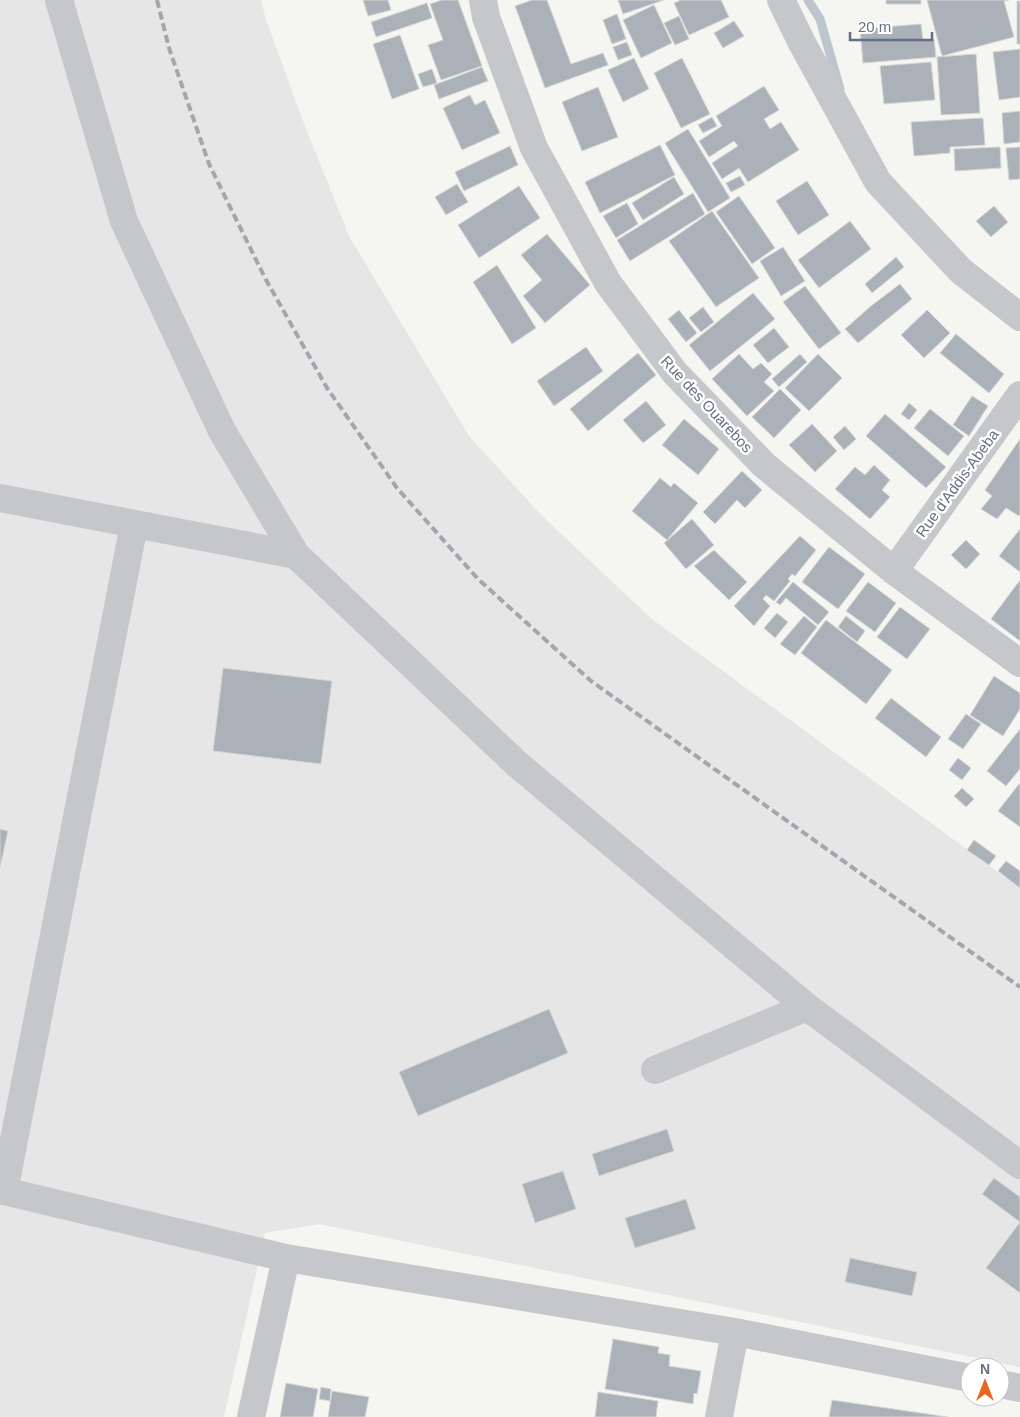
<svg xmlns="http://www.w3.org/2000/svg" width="1020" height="1417" font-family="Helvetica,sans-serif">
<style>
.built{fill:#e5e6e5}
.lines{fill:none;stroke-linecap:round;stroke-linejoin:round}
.stream{stroke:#bdc6cd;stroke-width:9}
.building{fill:#aab1b8;stroke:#d6d7d4}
.minor{stroke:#c5c7cb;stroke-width:28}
.rail{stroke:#a2a7ae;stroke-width:4;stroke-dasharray:8 4;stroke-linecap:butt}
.labels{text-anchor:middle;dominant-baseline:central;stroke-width:5;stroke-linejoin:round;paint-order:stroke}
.street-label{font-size:15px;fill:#637183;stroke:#fff}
</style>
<rect width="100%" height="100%" fill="#f5f5f1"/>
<path class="built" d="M 0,0 L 261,0 L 266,20 L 306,129 L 349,236 L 469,436 L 542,516 L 653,620 L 1020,888 L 1020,1367 L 319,1224 L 265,1233 L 224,1417 L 0,1417 Z"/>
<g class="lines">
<path class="stream" d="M 808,0 L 820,19 L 840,89"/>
</g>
<path class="building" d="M 363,0 L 388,0 L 391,10 L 368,16 Z
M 442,0 L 458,0 L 482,66 L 441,80 L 428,45 L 443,40 L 430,4 Z
M 532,0 L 547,0 L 571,64 L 603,53 L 608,65 L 545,88 L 515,6 Z
M 618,0 L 664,0 L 623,14 Z
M 681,0 L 721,0 L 729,17 L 689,35 L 674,3 Z
M 886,0 L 921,0 L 921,4 L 886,4 Z
M 927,0 L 1009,0 L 1004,1 L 1014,37 L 942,56 Z
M 1017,1 L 1020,1 L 1020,44 L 1017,44 Z
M 427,3 L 432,18 L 376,37 L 371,22 Z
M 654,5 L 672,43 L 641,58 L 623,20 Z
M 617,14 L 626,39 L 612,44 L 603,20 Z
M 679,16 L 689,39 L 675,45 L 664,23 Z
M 734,21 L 744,36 L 723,48 L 714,33 Z
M 921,24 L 923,40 L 934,39 L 936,57 L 863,63 L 860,29 Z
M 400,35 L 419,89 L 392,99 L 373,44 Z
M 627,42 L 632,55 L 618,60 L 613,47 Z
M 1020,49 L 1020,97 L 999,100 L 993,52 Z
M 976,54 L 980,113 L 941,115 L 937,57 Z
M 634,58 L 649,89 L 623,102 L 608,70 Z
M 682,58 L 710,114 L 681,128 L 654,73 Z
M 931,62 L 935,100 L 884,104 L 880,66 Z
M 482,67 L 488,81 L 439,99 L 434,85 Z
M 432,69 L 437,83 L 423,87 L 418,74 Z
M 764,86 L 779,110 L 764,119 L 770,129 L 781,122 L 799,150 L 748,182 L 739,168 L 722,179 L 712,163 L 738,146 L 734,141 L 709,157 L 699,141 L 722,126 L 716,116 Z
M 598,87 L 618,137 L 582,151 L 562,102 Z
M 470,95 L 475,105 L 485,100 L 500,133 L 462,150 L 443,108 Z
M 1020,111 L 1020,142 L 1004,144 L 1002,113 Z
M 712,117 L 717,126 L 703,133 L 698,125 Z
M 983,118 L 985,145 L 950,147 L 950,153 L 914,156 L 911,122 Z
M 688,129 L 730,198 L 708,212 L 665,143 Z
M 660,145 L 675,175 L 600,213 L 585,182 Z
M 510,146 L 518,165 L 464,191 L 455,172 Z
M 1000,147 L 1001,168 L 955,171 L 954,149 Z
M 1020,147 L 1020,179 L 1009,180 L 1006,148 Z
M 740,176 L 745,185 L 731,192 L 726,183 Z
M 674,177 L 684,194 L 643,220 L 632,203 Z
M 807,181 L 829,215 L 798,235 L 776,201 Z
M 457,184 L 468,202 L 446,215 L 435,197 Z
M 519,186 L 540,218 L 479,258 L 458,225 Z
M 693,193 L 705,214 L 630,261 L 617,240 Z
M 739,196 L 775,248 L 752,264 L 716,212 Z
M 627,203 L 638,224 L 616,238 L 603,216 Z
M 994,206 L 1008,222 L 991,237 L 976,221 Z
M 712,211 L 759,278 L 716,307 L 669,241 Z
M 850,221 L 871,249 L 819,288 L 798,260 Z
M 547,234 L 590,285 L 545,323 L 523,296 L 542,280 L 521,255 Z
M 783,247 L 805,281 L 781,296 L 760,261 Z
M 896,257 L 904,267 L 872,293 L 865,284 Z
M 497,265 L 536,328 L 512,344 L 473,282 Z
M 900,284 L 912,299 L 858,343 L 845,329 L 871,306 Z
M 805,286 L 841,333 L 819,349 L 783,302 Z
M 753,293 L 775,319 L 710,371 L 689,345 Z
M 703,307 L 714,322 L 701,332 L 689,318 Z
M 679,310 L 697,333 L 686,342 L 668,319 Z
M 927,310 L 950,333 L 924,358 L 901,335 Z
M 774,328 L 789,347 L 768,363 L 753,345 Z
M 956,334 L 1004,374 L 989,393 L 940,353 Z
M 586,347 L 603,371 L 554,406 L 537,381 Z
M 638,353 L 656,375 L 588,431 L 570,409 Z
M 739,354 L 753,369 L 761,363 L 772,374 L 764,382 L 774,391 L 747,416 L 712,379 Z
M 800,354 L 807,362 L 779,387 L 772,379 Z
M 818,354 L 842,378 L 809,411 L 785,388 Z
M 780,389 L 801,410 L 774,438 L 752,417 Z
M 972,396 L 988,406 L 969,436 L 953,425 Z
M 646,401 L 666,425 L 643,443 L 623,420 Z
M 909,403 L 917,410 L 909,420 L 901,414 Z
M 930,409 L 964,436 L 948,456 L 914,428 Z
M 885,414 L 946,467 L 926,488 L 866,436 Z
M 684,419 L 719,449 L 698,475 L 662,445 Z
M 812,424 L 837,451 L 815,472 L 789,445 Z
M 845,426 L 856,439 L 844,450 L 833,437 Z
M 1020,439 L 1020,514 L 1019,516 L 1006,508 L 997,519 L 981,509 L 992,496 L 985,490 Z
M 874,465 L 890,480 L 882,490 L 890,497 L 870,519 L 835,489 L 855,467 L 865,475 Z
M 742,471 L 762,490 L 745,508 L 737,500 L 715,524 L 703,512 Z
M 660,478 L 671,487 L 674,483 L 698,503 L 667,540 L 632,511 Z
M 692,519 L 714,545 L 686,569 L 664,543 Z
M 1020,529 L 1020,572 L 999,556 Z
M 800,536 L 816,550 L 795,576 L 792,574 L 788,579 L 790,581 L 774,601 L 766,595 L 763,599 L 770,606 L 754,626 L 734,606 Z
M 966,540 L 980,554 L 966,569 L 951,555 Z
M 829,547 L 865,574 L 838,609 L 802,582 Z
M 714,550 L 747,582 L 729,600 L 694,566 Z
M 1020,580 L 1020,641 L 991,619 Z
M 793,582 L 829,612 L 818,625 L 786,598 L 780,605 L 776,602 Z
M 868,582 L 896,603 L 875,632 L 846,611 Z
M 900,607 L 930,629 L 907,659 L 877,637 Z
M 777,613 L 788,622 L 775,638 L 764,628 Z
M 804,616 L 817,627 L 795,655 L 780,644 Z
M 846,616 L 865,631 L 857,642 L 838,627 Z
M 826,620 L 892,670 L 866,704 L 801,653 Z
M 223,668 L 332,681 L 321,764 L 213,751 Z
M 994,676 L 1020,693 L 1020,709 L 1003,736 L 970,715 Z
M 891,698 L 941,737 L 926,757 L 875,718 Z
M 966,714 L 981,724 L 963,749 L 948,739 Z
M 1020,729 L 1020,769 L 1006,786 L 987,771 Z
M 958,758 L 971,768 L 962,780 L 949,770 Z
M 1019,784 L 1020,784 L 1020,827 L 998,811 Z
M 962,788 L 974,799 L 966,807 L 954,796 Z
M 0,829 L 8,831 L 0,868 Z
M 974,840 L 996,856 L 989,865 L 967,850 Z
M 1006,861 L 1020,871 L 1020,888 L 998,871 Z
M 549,1009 L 568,1053 L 418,1116 L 399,1072 Z
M 667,1129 L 674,1151 L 599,1176 L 592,1154 Z
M 563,1171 L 576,1209 L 535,1223 L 522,1184 Z
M 994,1178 L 1020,1197 L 1020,1222 L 982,1194 Z
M 686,1199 L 696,1229 L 635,1248 L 625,1218 Z
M 1020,1222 L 1020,1293 L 986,1268 Z
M 850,1258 L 917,1272 L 912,1296 L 845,1282 Z
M 613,1339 L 659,1347 L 658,1353 L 670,1355 L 669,1366 L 701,1371 L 697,1394 L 694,1393 L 693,1404 L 605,1389 Z
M 286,1383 L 318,1389 L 313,1417 L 280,1417 Z
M 321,1387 L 331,1389 L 330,1401 L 319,1399 Z
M 332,1391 L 369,1397 L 365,1417 L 328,1417 Z
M 598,1392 L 658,1401 L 656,1417 L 595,1417 Z
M 832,1400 L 948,1417 L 829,1417 Z"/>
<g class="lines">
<path class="minor" d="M 59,0 L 124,221 L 222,431 L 296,555 L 517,764 L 807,1007 L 1020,1165
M 483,0 L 486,17 L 534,148 L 608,283 L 675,373 L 764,465 L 894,571 L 1020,663
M 781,0 L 802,43 L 878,182 L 961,271 L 1020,317
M 0,498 L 296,555
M 894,571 L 1020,395
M 655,1070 L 807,1007
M 0,1190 L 286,1258 L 735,1332 L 970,1378
M 4,1191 L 134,525
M 1000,1384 L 1020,1388
M 251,1417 L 286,1258
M 719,1417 L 735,1332"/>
<path class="rail" d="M 157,0 L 169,48 L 209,164 L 265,278 L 327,388 L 397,488 L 478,579 L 591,681 L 1020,987"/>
</g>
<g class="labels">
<g class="street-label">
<text transform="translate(707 404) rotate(47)">Rue des Ouarebos</text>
<text transform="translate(957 483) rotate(-54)">Rue d'Addis-Abeba</text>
</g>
</g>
<g transform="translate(985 1382)"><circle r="24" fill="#ffffff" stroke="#c1c6cd"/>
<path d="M0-4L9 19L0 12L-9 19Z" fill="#e8671f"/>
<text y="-8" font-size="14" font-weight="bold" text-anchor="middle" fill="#637183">N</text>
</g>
<path d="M850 32v8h82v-8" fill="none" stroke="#637183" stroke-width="2.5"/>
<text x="858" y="32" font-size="15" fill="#637183" stroke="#ffffff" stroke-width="4" paint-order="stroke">20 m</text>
</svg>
